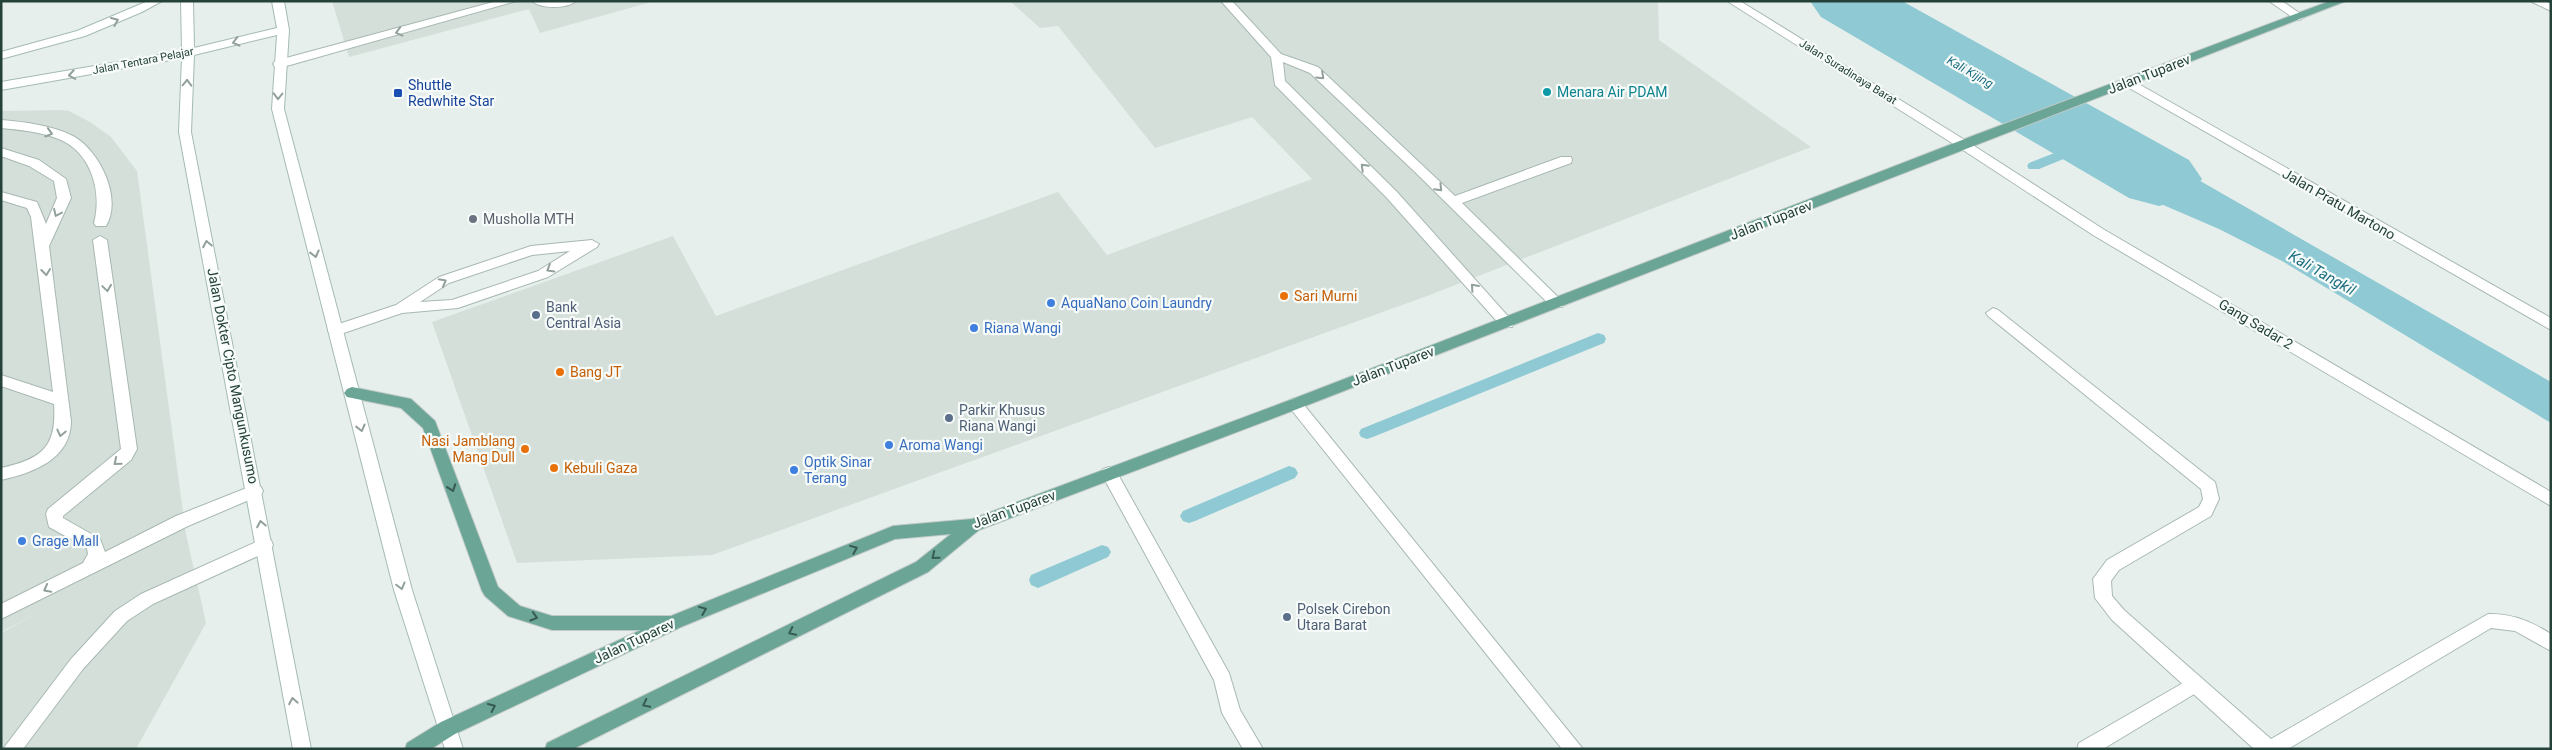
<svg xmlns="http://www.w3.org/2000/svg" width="2552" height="750" font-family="Roboto,sans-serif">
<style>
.built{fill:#d4dfda}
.water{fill:#8ec9d4}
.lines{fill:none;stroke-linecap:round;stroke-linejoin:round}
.stream{fill:#8ec9d4;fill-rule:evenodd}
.river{fill:#8ec9d4;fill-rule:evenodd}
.lane-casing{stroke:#a8b8b2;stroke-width:2}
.street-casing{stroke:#a8b8b2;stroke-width:2}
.secondary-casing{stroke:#a4bbb3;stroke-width:2}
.primary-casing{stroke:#c2cac8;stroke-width:2}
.lane{fill:#fff;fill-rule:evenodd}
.street{fill:#fff;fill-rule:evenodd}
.secondary{fill:#fff;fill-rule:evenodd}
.primary{fill:#6aa596;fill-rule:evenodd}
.oneway{stroke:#92a09c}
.oneway2{stroke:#365b51}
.culture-dot{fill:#0f9aa8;stroke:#f7fbf9;stroke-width:2}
.transit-dot{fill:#1a4fb4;stroke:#f7fbf9;stroke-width:2}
.worship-dot{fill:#6b7280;stroke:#f7fbf9;stroke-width:2}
.food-dot{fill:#e8710a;stroke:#f7fbf9;stroke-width:2}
.shop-dot{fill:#3f7fe0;stroke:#f7fbf9;stroke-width:2}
.service-dot{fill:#5c6f8a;stroke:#f7fbf9;stroke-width:2}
.labels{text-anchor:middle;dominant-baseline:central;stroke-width:4.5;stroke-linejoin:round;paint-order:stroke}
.far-street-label{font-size:11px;fill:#24423a;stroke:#f7fbf9}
.far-water-label{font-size:12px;font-style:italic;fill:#1c6f80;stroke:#f7fbf9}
.street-label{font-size:14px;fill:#24423a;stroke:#f7fbf9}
.transit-label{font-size:14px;fill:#164399;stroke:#f7fbf9;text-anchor:start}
.culture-label{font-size:14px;fill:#0d838f;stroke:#f7fbf9;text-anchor:start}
.worship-label{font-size:14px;fill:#5b616d;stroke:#f7fbf9;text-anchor:start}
.food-label{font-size:14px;fill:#c56008;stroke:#f7fbf9;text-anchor:start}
.shop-label{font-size:14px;fill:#366cbe;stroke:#f7fbf9;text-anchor:start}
.service-label{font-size:14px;fill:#4e5e75;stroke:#f7fbf9;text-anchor:start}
.water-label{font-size:15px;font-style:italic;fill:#1c6f80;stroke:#f7fbf9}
</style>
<rect width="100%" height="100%" fill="#e6efeb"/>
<path class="built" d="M 332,1 L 655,1 L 540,33 L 529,9 L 349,57 Z
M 1010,1 L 1658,1 L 1659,40 L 1811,147 L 1427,296 L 712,555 L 517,563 L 432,322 L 673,236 L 716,316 L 1058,192 L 1107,255 L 1312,179 L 1252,117 L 1155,148 L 1058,26 L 1040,28 Z
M 60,110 L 69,111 L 90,122 L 111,137 L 137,171 L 186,534 L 206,623 L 136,749 L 1,749 L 1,633 L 40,612 L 1,632 L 1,111 Z"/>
<path class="water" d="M 2071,107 L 2551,382 L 2551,423 L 2282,261 L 2219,229 L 2161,204 L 2112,173 L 2051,144 L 2028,120 Z"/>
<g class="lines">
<path class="stream" d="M 2088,140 L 2093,141 L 2095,144 L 2093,147 L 2039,169 L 2029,169 L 2027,166 L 2029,163 Z
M 1598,333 L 1604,335 L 1606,339 L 1604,343 L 1373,437 L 1367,439 L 1361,437 L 1359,433 L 1361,429 Z
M 1289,466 L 1295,468 L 1298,473 L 1295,478 L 1195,521 L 1189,523 L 1183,521 L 1180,516 L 1183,511 Z
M 1102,545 L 1108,547 L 1111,552 L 1108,557 L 1045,585 L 1038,588 L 1031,585 L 1029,580 L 1031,575 Z"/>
<path class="river" d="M 1810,1 L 1902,1 L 2189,160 L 2202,179 L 2189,198 L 2159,206 L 2129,198 L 1821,17 Z"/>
<defs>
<path id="lane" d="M 497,1 L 516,1 L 283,67 L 275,67 L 273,64 L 275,61 Z
M 532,1 L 576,1 C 567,9 541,9 532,1 Z
M 1221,1 L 1232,1 L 1281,54 L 1318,67 L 1455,196 L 1561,157 L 1571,157 L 1572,160 L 1571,163 L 1462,203 L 1562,301 L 1564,304 L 1562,307 L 1552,307 L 1415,172 L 1310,73 L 1283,62 L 1285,81 L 1397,192 L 1514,323 L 1512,327 L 1502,327 L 1387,198 L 1275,85 L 1271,57 Z
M 1,120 C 24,122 52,125 73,136 C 99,150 123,198 106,226 L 96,226 L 94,223 C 102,193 92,154 61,140 C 43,132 21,130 1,128 Z
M 1,148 L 39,160 L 66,179 L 71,198 L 49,246 L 71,421 C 71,459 33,473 1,480 L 1,468 C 42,459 57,447 54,404 L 1,386 L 1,375 L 53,392 L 31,217 L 27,208 L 1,200 L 1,192 L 37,202 L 46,224 L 57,198 L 54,181 L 29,166 L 1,156 Z
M 100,236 L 107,240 L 137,449 L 131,460 L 63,516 L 63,518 L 100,539 L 105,552 L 176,516 L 249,487 L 255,485 L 261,487 L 263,491 L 261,495 L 188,526 L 1,619 L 1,604 L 83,563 L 88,554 L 87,548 L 49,527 L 46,514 L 48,509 L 121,449 L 93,240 Z
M 592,240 L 599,244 L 597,247 L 548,277 L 458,308 L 402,313 L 335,336 L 328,331 L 330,327 L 396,305 L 439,277 L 531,246 ZM 570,251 L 538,271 L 452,300 L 420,302 L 449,283 L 532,255 Z
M 1993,308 L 1998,310 L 2215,482 L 2219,499 L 2211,516 L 2119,570 L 2111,581 L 2112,596 L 2124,610 L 2271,739 L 2488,614 C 2511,613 2531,621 2551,634 L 2551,651 L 2515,631 L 2491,628 L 2288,749 L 2254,749 L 2112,620 L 2095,598 L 2093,579 L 2107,560 L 2199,507 L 2203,499 L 2201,489 L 1988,316 L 1986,313 Z
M 1109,467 L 1115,469 L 1229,673 L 1240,710 L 1263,749 L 1243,749 L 1222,713 L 1214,680 L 1101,473 L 1103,469 Z
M 265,538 L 271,540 L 273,545 L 271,550 L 153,604 L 127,621 L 83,669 L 23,749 L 3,749 L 71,659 L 115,611 L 141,594 Z"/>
<path id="street" d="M 1727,1 L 1740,1 L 1968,142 L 2103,229 L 2551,492 L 2551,506 L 2093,235 L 1960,148 Z
M 2269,1 L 2282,1 L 2305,17 L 2299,20 L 2295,19 Z
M 2530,1 L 2545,1 L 2551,4 L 2551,11 Z
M 2128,78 L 2551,318 L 2551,330 L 2124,85 L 2122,82 Z
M 1295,398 L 1300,400 L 1583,749 L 1562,749 L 1290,408 L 1287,404 L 1290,400 Z
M 2195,676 L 2201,678 L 2204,684 L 2201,690 L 2103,749 L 2077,749 L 2079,743 Z"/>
<path id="secondary" d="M 148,1 L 162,1 L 142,12 L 85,36 L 1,59 L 1,52 L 77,31 Z
M 181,1 L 193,1 L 194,48 L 277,28 L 272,1 L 284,1 L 289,30 L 284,109 L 412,590 L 463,749 L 445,749 L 394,590 L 272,109 L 277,35 L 194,55 L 191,132 L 311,749 L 293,749 L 179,132 L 182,58 L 1,90 L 1,82 L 182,51 Z"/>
<path id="primary" d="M 2330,1 L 2346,1 L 1300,408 L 979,530 L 928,572 L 573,749 L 545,749 L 547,743 L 916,562 L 951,534 L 895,539 L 681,627 L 455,734 L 431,749 L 405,749 L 407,743 L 441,722 L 641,630 L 552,630 L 508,616 L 485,596 L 482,591 L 423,428 L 401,408 L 347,397 L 344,393 L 347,389 L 352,387 L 411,399 L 435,421 L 498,587 L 520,606 L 552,616 L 671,616 L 893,526 L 972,519 L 1290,400 L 1975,135 Z"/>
</defs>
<use href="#lane" class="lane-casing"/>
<use href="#street" class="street-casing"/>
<use href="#secondary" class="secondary-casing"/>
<use href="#primary" class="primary-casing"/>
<use href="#lane" class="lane"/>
<use href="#street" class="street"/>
<use href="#secondary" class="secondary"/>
<use href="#primary" class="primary"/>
</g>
<defs><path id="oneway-chevron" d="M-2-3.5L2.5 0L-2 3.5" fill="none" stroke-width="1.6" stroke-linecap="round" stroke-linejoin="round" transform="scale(1.25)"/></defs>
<g class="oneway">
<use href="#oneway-chevron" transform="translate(115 21) rotate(-23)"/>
<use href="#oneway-chevron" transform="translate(399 32) rotate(165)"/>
<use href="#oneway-chevron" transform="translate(236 42) rotate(166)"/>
<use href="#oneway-chevron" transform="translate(72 75) rotate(170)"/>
<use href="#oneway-chevron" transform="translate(1321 76) rotate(43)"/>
<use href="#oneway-chevron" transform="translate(187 83) rotate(-88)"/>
<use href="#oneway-chevron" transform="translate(278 96) rotate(91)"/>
<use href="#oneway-chevron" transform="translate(49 133) rotate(17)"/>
<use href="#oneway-chevron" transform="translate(1364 167) rotate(-135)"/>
<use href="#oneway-chevron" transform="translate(1439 188) rotate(46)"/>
<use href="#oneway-chevron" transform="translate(57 213) rotate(115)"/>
<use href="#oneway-chevron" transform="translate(207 244) rotate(-101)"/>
<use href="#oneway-chevron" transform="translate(315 254) rotate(76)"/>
<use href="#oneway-chevron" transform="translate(550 269) rotate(149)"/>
<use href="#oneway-chevron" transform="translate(46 272) rotate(83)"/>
<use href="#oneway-chevron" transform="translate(443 282) rotate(-28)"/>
<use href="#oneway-chevron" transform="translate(1474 287) rotate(-132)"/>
<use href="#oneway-chevron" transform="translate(107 288) rotate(82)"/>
<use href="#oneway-chevron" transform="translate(361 428) rotate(76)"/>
<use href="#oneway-chevron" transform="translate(61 433) rotate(103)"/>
<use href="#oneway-chevron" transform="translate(117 462) rotate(141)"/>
<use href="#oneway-chevron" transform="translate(261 524) rotate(-101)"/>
<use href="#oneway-chevron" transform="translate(401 586) rotate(75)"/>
<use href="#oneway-chevron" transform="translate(47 589) rotate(152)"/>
<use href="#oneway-chevron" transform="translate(293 701) rotate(-100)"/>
</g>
<g class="oneway2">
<use href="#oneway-chevron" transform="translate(452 488) rotate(70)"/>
<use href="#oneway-chevron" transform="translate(854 549) rotate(-22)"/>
<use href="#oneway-chevron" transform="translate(935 556) rotate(141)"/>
<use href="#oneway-chevron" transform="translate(703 610) rotate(-22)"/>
<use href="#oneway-chevron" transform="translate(534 617) rotate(17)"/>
<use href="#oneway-chevron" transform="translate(792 632) rotate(154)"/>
<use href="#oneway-chevron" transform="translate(646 704) rotate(154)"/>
<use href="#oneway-chevron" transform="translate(492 707) rotate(-25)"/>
</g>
<circle class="culture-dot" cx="1547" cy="92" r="5"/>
<rect class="transit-dot" x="393" y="88" width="10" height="10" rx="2.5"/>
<circle class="worship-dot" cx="473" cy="219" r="5"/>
<g class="food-dot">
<circle cx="1284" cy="296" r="5"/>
<circle cx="560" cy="372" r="5"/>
<circle cx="525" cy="449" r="5"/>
<circle cx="554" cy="468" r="5"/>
</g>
<g class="shop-dot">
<circle cx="1051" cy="303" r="5"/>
<circle cx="974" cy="328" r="5"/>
<circle cx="889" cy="445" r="5"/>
<circle cx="794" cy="470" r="5"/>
<circle cx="22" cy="541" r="5"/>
</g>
<g class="service-dot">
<circle cx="536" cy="315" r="5"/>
<circle cx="949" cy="418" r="5"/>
<circle cx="1287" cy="617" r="5"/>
</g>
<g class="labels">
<g class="far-street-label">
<text transform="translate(143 61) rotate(-11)">Jalan Tentara Pelajar</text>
<text transform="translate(1848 72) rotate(32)">Jalan Suradinaya Barat</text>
</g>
<g class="far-water-label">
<text transform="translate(1970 72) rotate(30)">Kali Kijing</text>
</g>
<g class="street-label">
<text transform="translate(2149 74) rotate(-21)">Jalan Tuparev</text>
<text transform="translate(2339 204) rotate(30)">Jalan Pratu Martono</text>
<text transform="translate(1771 220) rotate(-21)">Jalan Tuparev</text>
<text transform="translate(2256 324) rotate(31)">Gang Sadar 2</text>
<text transform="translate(1393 366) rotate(-21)">Jalan Tuparev</text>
<text transform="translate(233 376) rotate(79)">Jalan Dokter Cipto Mangunkusumo</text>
<text transform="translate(1014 509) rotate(-20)">Jalan Tuparev</text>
<text transform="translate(634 641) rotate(-25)">Jalan Tuparev</text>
</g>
<g class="transit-label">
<text x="408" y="85">Shuttle<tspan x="408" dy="16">Redwhite Star</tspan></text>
</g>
<g class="culture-label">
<text x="1557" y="92">Menara Air PDAM</text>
</g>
<g class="worship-label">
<text x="483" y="219">Musholla MTH</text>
</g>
<g class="food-label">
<text x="1294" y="296">Sari Murni</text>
<text x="570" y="372">Bang JT</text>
<text x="515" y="441" text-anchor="end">Nasi Jamblang<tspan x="515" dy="16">Mang Dull</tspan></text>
<text x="564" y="468">Kebuli Gaza</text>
</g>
<g class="shop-label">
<text x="1061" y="303">AquaNano Coin Laundry</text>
<text x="984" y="328">Riana Wangi</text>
<text x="899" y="445">Aroma Wangi</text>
<text x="804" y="462">Optik Sinar<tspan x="804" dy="16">Terang</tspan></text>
<text x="32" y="541">Grage Mall</text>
</g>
<g class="service-label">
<text x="546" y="307">Bank<tspan x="546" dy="16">Central Asia</tspan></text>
<text x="959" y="410">Parkir Khusus<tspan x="959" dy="16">Riana Wangi</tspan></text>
<text x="1297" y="609">Polsek Cirebon<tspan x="1297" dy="16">Utara Barat</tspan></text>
</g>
<g class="water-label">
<text transform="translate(2322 273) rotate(30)">Kali Tangkil</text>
</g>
</g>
<rect width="2552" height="750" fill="none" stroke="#24423a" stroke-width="5"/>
</svg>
